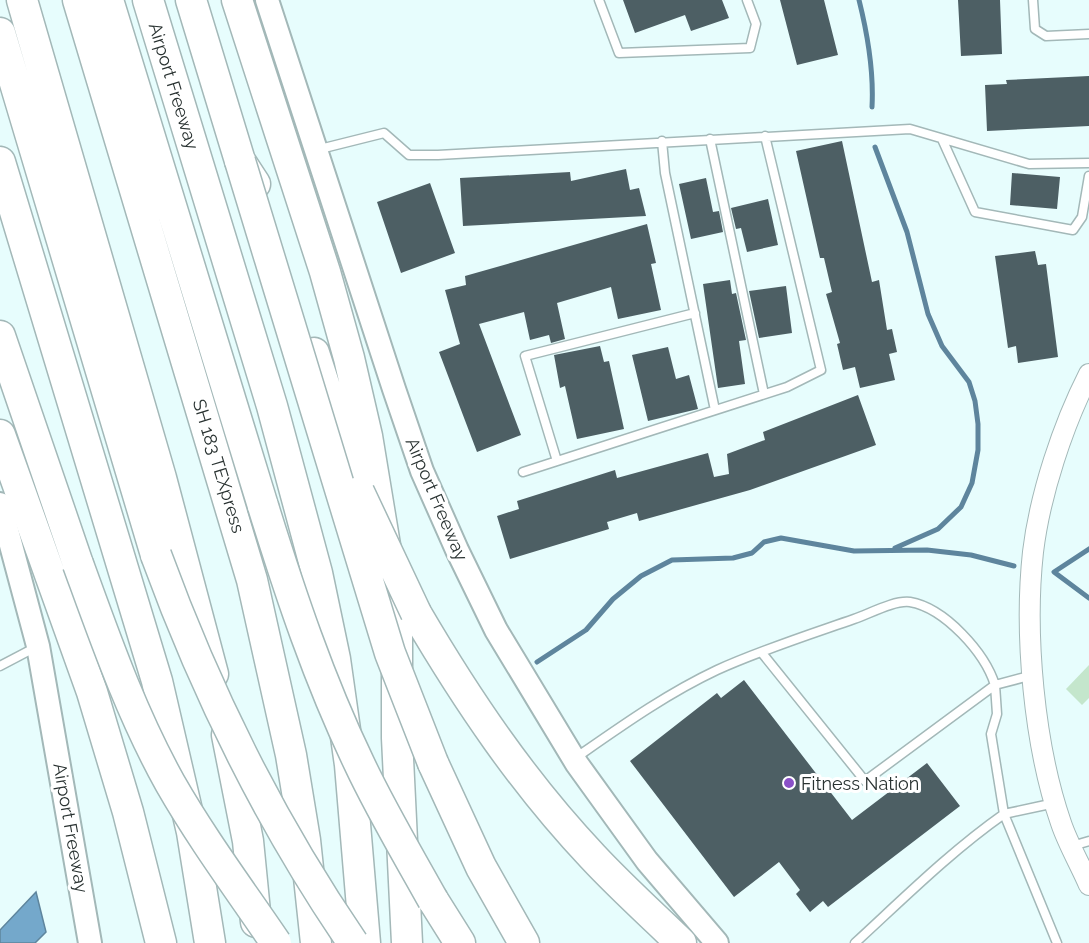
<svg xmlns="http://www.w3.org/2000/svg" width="1089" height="943" font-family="Raleway,sans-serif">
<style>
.green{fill:#c4e6cc}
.water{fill:#74a8cb;stroke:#5e859d;stroke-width:1.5}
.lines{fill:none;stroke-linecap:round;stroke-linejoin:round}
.stream{stroke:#5e859d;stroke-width:5}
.building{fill:#4d5f64}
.service-casing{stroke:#a3b8b8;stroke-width:11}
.tertiary-casing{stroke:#a3b8b8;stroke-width:22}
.secondary-casing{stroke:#a3b8b8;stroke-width:26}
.motorway-casing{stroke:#a3b8b8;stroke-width:33}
.service{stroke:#fff;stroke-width:8}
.tertiary{stroke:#fff;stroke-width:20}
.secondary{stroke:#fff;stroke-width:22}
.motorway{stroke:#fff;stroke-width:30}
.motorway-bridge-casing{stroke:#a3b8b8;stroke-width:33;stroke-linecap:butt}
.motorway-bridge{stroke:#fff;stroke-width:30}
.poi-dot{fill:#8a50c7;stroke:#fff;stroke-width:2}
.labels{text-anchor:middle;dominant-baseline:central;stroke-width:6;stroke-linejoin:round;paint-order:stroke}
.street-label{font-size:18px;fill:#293231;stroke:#fff}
.poi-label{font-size:18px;fill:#293231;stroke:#fff;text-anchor:start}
</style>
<rect width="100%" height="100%" fill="#e7fdfd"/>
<path class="green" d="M 1089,665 L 1089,698 L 1082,705 L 1066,689 Z"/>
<path class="water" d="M 36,892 L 46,932 L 35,943 L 0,943 L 0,930 Z"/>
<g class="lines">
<path class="stream" d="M 859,0 C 868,36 874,70 872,107
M 875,147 L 907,232 L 928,314 L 942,346 L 969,382 L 975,401 L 978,424 L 978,450 L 972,483 L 961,507 L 938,529 L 895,548
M 1089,549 L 1054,572 L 1089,598
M 537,662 L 586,630 L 613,599 L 641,576 L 672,560 L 733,558 L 752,553 L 764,542 L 781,538 L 854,551 L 927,550 L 971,555 L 1014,566"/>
</g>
<path class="building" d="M 623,0 L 722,0 L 729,18 L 691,31 L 685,15 L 635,33 Z
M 780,0 L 824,0 L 838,55 L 797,65 Z
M 958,0 L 1000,0 L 1002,54 L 961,56 Z
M 1089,76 L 1089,126 L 987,131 L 985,85 L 1007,84 L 1006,80 Z
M 842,141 L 872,282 L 879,280 L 887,330 L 892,329 L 897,352 L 889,354 L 895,380 L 860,388 L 855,367 L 843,370 L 837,344 L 840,343 L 826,294 L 832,292 L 824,258 L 820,258 L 796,151 Z
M 626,169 L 630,190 L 639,188 L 646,216 L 463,226 L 460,178 L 570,172 L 571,181 Z
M 1012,173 L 1060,177 L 1057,209 L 1010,205 Z
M 706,178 L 713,212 L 719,211 L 723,232 L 691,239 L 679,184 Z
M 430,183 L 455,253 L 401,273 L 377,202 Z
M 768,199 L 778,245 L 747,252 L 741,228 L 736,229 L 731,208 Z
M 647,224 L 656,263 L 651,264 L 661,310 L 618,319 L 611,287 L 557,303 L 565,339 L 551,343 L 549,335 L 530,340 L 524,312 L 479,324 L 521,435 L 477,452 L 439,352 L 460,344 L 445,290 L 466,285 L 465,276 Z
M 1035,251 L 1038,265 L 1046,264 L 1058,357 L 1018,363 L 1016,346 L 1008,348 L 995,256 Z
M 730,280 L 732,294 L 736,293 L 746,340 L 739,341 L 745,384 L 718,388 L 703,284 Z
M 786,286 L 792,333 L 759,338 L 749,291 Z
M 600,346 L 604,362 L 609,361 L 624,429 L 577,439 L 565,386 L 560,388 L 554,355 Z
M 668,347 L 676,379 L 689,375 L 698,409 L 648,421 L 632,355 Z
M 858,395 L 876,445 L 750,490 L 639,521 L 637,513 L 607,522 L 609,529 L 510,559 L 497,516 L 519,509 L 517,501 L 615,470 L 617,478 L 708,453 L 714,477 L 729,474 L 727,454 L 765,440 L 763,432 Z
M 744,680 L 852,820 L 927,763 L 960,806 L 828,907 L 823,901 L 810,912 L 796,894 L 800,890 L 779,862 L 734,897 L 630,761 L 717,693 L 721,698 Z"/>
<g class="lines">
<defs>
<path id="service" d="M 599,0 L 619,53 L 750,48 L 756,24 L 747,0
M 1033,0 L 1035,29 L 1046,36 L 1089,34
M 710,139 L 764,394
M 942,139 L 975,212 L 1073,230 L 1082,217 L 1089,176
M 662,141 L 665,173 L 715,410
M 316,150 L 384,133 L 409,155 L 438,155 L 910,129 L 1029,164 L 1089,163
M 557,461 L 525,356 L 695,313
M 523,472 L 787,387 L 821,370 L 765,136
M 762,653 L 865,781 L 995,685
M 0,666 L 38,646
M 574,759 C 620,727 666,694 717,670 C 761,650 808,635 854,619 C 869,614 894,600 910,602 C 945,608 985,653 995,685 L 1033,675
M 1055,803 L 1004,814 L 1057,943
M 1072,846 L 1089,841
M 855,943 C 903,899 950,852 1004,814 L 991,734 L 997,714 L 995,685"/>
<path id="tertiary" d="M 1089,374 C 1063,425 1040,494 1033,552 C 1024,634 1034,745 1061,823 C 1068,844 1080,864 1089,885"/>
<path id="secondary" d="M 267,0 L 394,389 L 422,471 L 457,550 L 496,630 L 577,764 L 647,861 L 717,943
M 0,504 L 38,646 L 90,943"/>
<path id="motorway" d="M 22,0 L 161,478 L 213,674
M 78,0 L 252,580 L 291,755 L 305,840 L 316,943
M 108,0 L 263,506
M 148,0 L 272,406 L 317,573 L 335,659 L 350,765 L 365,943
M 191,0 L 240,161 L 255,184
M 237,0 L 325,272 L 349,358 L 367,436 L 397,618 L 397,738 L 407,943
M 0,33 L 156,555
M 0,162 L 157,681 L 192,832 L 210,943
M 0,336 L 78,564
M 314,353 L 359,492
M 0,435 L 92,692 L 128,812 L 161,943
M 416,613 C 467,700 523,783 593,857 C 621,887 651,914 681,943
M 227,735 L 248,841 L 256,922
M 433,763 L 481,867 L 524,943
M 433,900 L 460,943"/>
</defs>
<use href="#service" class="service-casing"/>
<use href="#tertiary" class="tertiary-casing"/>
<use href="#secondary" class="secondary-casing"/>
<use href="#motorway" class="motorway-casing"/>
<use href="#service" class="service"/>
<use href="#tertiary" class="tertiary"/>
<use href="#secondary" class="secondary"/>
<use href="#motorway" class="motorway"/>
<defs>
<path id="motorway-bridge" d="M 240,161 L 390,653 L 433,763
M 359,492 L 416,613
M 263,506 C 290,593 319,680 359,763 C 381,810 408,855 433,900
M 156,555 C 206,692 270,822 353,943
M 78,564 C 105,638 131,713 170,783 C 202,839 240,890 276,943"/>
</defs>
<use href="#motorway-bridge" class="motorway-bridge-casing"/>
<use href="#motorway-bridge" class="motorway-bridge"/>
</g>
<circle class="poi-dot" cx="789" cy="783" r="6"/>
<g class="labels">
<g class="street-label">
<text transform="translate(174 86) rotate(73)">Airport Freeway</text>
<text transform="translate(219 466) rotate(73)">SH 183 TEXpress</text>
<text transform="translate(437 499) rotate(67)">Airport Freeway</text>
<text transform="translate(71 828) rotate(80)">Airport Freeway</text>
</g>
<g class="poi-label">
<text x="801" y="783">Fitness Nation</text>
</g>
</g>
</svg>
